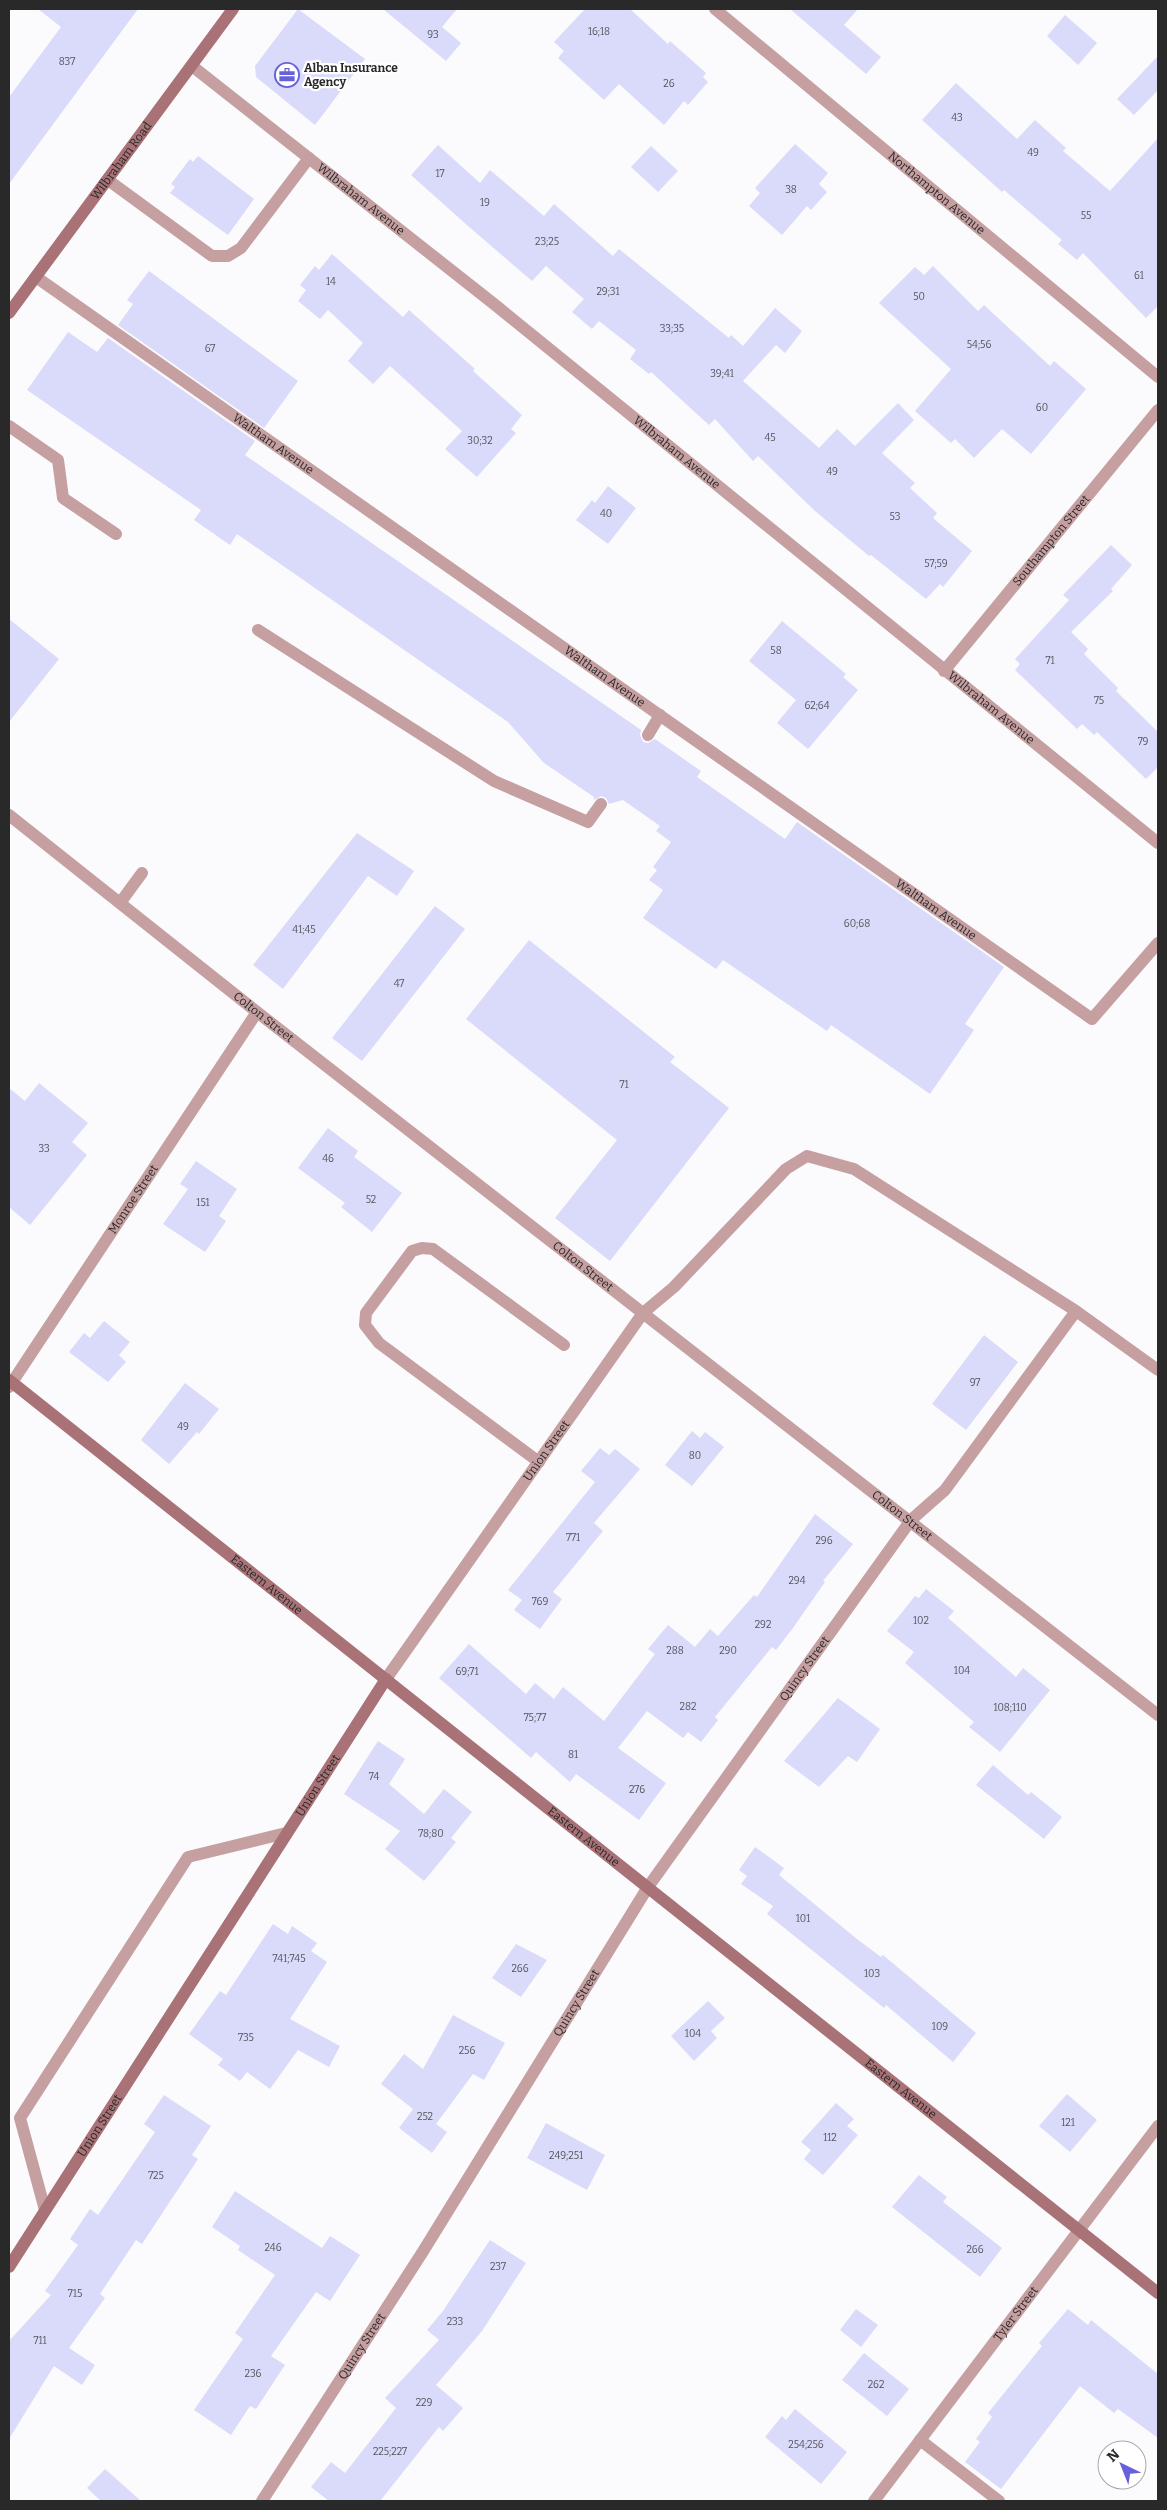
<svg xmlns="http://www.w3.org/2000/svg" width="1167" height="2510" font-family="Bitter,serif">
<style>
.building{fill:#dadafa}
.lines{fill:none;stroke-linecap:round;stroke-linejoin:round}
.lane{stroke:#c69fa1;stroke-width:12}
.street{stroke:#c69fa1;stroke-width:12}
.secondary{stroke:#a97276;stroke-width:12}
.labels{text-anchor:middle;dominant-baseline:central;stroke-width:4.5;stroke-linejoin:round;paint-order:stroke}
.number-label{font-size:10px;fill:#55555e}
.poi-label{font-size:12px;font-weight:bold;fill:#29292a;stroke:#fff;text-anchor:start}
.street-label{font-size:12px;fill:#29292a;stroke:#fff}
</style>
<rect width="100%" height="100%" fill="#fbfbfd"/>
<path class="building" d="M 38,9 L 138,9 L 9,184 L 9,97 L 61,27 Z
M 298,9 L 365,59 L 315,125 L 256,77 L 255,66 Z
M 383,9 L 457,9 L 442,27 L 461,43 L 446,61 Z
M 585,9 L 630,9 L 668,44 L 670,41 L 706,73 L 703,77 L 708,82 L 688,105 L 684,101 L 664,125 L 619,84 L 604,100 L 558,58 L 564,51 L 554,42 Z
M 790,9 L 858,9 L 844,25 L 881,57 L 866,74 Z
M 1065,15 L 1097,43 L 1078,65 L 1047,36 Z
M 1158,56 L 1158,90 L 1134,115 L 1117,99 Z
M 956,83 L 1017,139 L 1035,120 L 1066,148 L 1063,151 L 1110,191 L 1158,138 L 1158,306 L 1146,318 L 1083,253 L 1077,260 L 1058,244 L 1062,240 L 1004,190 L 1002,192 L 922,120 Z
M 795,144 L 828,173 L 819,184 L 827,192 L 811,210 L 807,206 L 782,235 L 749,206 L 760,193 L 755,188 Z
M 438,145 L 480,183 L 490,170 L 544,216 L 554,204 L 613,256 L 619,249 L 729,338 L 731,335 L 743,346 L 775,308 L 802,331 L 785,353 L 776,345 L 743,381 L 819,448 L 837,429 L 855,446 L 898,403 L 914,420 L 882,453 L 915,483 L 910,488 L 937,513 L 933,518 L 972,551 L 943,587 L 940,584 L 926,599 L 871,555 L 869,556 L 815,511 L 758,456 L 753,461 L 715,419 L 709,425 L 651,372 L 649,374 L 630,359 L 636,350 L 599,321 L 592,329 L 572,312 L 584,299 L 546,266 L 532,281 L 468,226 L 411,175 Z
M 651,146 L 678,171 L 658,192 L 631,167 Z
M 198,156 L 254,199 L 228,235 L 170,193 L 175,187 L 171,184 L 190,159 L 193,162 Z
M 332,254 L 403,317 L 409,310 L 475,369 L 473,371 L 522,415 L 511,429 L 516,433 L 477,477 L 445,449 L 462,431 L 390,366 L 373,384 L 348,361 L 363,343 L 328,310 L 320,319 L 298,301 L 306,290 L 300,285 L 315,266 L 319,270 Z
M 933,266 L 978,311 L 984,305 L 1050,366 L 1054,361 L 1086,389 L 1031,454 L 1002,429 L 974,458 L 955,439 L 951,443 L 915,411 L 951,369 L 879,303 L 915,267 L 924,275 Z
M 149,271 L 298,381 L 264,428 L 118,325 L 133,304 L 127,300 Z
M 68,332 L 97,352 L 108,338 L 255,441 L 245,455 L 641,730 L 640,735 L 643,742 L 648,743 L 655,739 L 701,771 L 697,777 L 785,839 L 797,822 L 1004,967 L 965,1024 L 974,1030 L 930,1094 L 831,1025 L 827,1031 L 723,960 L 716,969 L 643,918 L 663,890 L 649,880 L 657,870 L 653,867 L 671,842 L 656,831 L 660,826 L 623,800 L 609,804 L 606,798 L 601,796 L 594,800 L 594,797 L 544,763 L 508,722 L 237,534 L 230,545 L 194,520 L 201,510 L 27,390 Z
M 608,486 L 636,508 L 608,544 L 576,520 L 592,500 L 595,503 Z
M 1111,545 L 1132,565 L 1111,589 L 1113,591 L 1071,632 L 1088,649 L 1084,654 L 1118,688 L 1116,691 L 1158,732 L 1158,767 L 1146,779 L 1097,732 L 1094,735 L 1082,724 L 1077,729 L 1015,670 L 1020,664 L 1015,659 L 1069,600 L 1063,595 Z
M 9,619 L 59,659 L 9,722 Z
M 782,621 L 846,674 L 843,677 L 858,690 L 808,749 L 777,723 L 796,700 L 749,661 Z
M 357,833 L 414,871 L 397,896 L 368,876 L 283,989 L 253,965 Z
M 435,906 L 465,929 L 362,1061 L 332,1038 Z
M 529,940 L 675,1057 L 670,1062 L 729,1108 L 610,1261 L 555,1218 L 617,1140 L 466,1019 Z
M 39,1083 L 88,1123 L 72,1142 L 87,1155 L 30,1225 L 9,1207 L 9,1088 L 25,1101 Z
M 328,1128 L 358,1151 L 354,1157 L 402,1193 L 372,1232 L 341,1207 L 345,1203 L 298,1168 Z
M 196,1161 L 237,1189 L 219,1216 L 226,1221 L 205,1252 L 163,1224 L 188,1189 L 180,1184 Z
M 104,1321 L 130,1342 L 119,1355 L 126,1362 L 108,1382 L 69,1352 L 84,1333 L 90,1338 Z
M 984,1335 L 1018,1362 L 966,1430 L 932,1404 Z
M 185,1383 L 219,1409 L 199,1434 L 197,1432 L 169,1464 L 141,1440 Z
M 692,1431 L 700,1438 L 705,1432 L 724,1447 L 692,1486 L 665,1465 Z
M 600,1448 L 609,1455 L 615,1449 L 640,1469 L 594,1523 L 603,1531 L 553,1592 L 562,1599 L 540,1629 L 514,1610 L 522,1600 L 508,1590 L 595,1482 L 581,1471 Z
M 815,1514 L 853,1544 L 823,1581 L 825,1582 L 793,1628 L 776,1650 L 772,1647 L 715,1717 L 718,1720 L 701,1742 L 688,1732 L 683,1738 L 647,1711 L 618,1748 L 666,1783 L 639,1820 L 576,1774 L 570,1782 L 536,1752 L 531,1758 L 439,1678 L 469,1644 L 526,1694 L 535,1683 L 554,1699 L 563,1687 L 604,1721 L 655,1654 L 648,1649 L 668,1625 L 695,1647 L 710,1629 L 718,1636 L 754,1595 L 757,1597 Z
M 926,1589 L 954,1611 L 948,1618 L 1016,1677 L 1023,1668 L 1050,1690 L 1000,1752 L 969,1727 L 974,1722 L 905,1663 L 914,1652 L 887,1631 L 915,1596 L 919,1598 Z
M 838,1698 L 880,1729 L 857,1762 L 848,1756 L 819,1787 L 784,1761 Z
M 378,1741 L 405,1759 L 389,1784 L 424,1814 L 444,1789 L 472,1812 L 451,1838 L 456,1842 L 424,1881 L 385,1849 L 400,1831 L 344,1794 Z
M 993,1765 L 1028,1795 L 1031,1792 L 1062,1817 L 1044,1839 L 976,1785 Z
M 755,1847 L 784,1868 L 779,1875 L 857,1939 L 881,1957 L 883,1955 L 976,2033 L 953,2062 L 886,2005 L 884,2008 L 767,1914 L 773,1906 L 741,1884 L 747,1876 L 739,1870 Z
M 273,1924 L 288,1934 L 292,1926 L 317,1943 L 311,1951 L 327,1962 L 290,2019 L 340,2046 L 329,2067 L 298,2050 L 270,2089 L 247,2072 L 240,2081 L 218,2065 L 223,2059 L 189,2034 L 220,1991 L 226,1995 Z
M 516,1944 L 547,1960 L 521,1997 L 492,1978 Z
M 708,2001 L 725,2018 L 711,2031 L 717,2038 L 694,2061 L 671,2036 Z
M 453,2015 L 505,2043 L 484,2080 L 473,2074 L 436,2124 L 447,2132 L 432,2153 L 399,2128 L 413,2109 L 381,2084 L 404,2054 L 423,2069 Z
M 1067,2094 L 1097,2120 L 1070,2152 L 1039,2126 Z
M 164,2095 L 211,2126 L 192,2155 L 198,2159 L 142,2244 L 136,2240 L 100,2294 L 105,2298 L 69,2348 L 95,2365 L 82,2385 L 54,2366 L 9,2439 L 9,2341 L 51,2295 L 45,2291 L 78,2245 L 70,2239 L 90,2209 L 98,2215 L 155,2132 L 144,2124 Z
M 836,2103 L 854,2119 L 847,2126 L 858,2135 L 823,2175 L 804,2159 L 811,2150 L 801,2142 Z
M 546,2123 L 605,2155 L 587,2190 L 527,2158 Z
M 919,2175 L 947,2197 L 943,2202 L 1002,2248 L 980,2277 L 892,2207 Z
M 235,2191 L 322,2248 L 330,2236 L 360,2255 L 330,2301 L 316,2292 L 271,2356 L 285,2365 L 256,2409 L 250,2406 L 231,2435 L 194,2410 L 243,2339 L 235,2333 L 275,2275 L 238,2250 L 240,2246 L 212,2227 Z
M 490,2240 L 526,2263 L 482,2331 L 436,2385 L 463,2408 L 443,2431 L 439,2427 L 380,2501 L 329,2501 L 311,2487 L 331,2462 L 345,2473 L 396,2408 L 385,2398 L 439,2340 L 427,2330 L 443,2311 Z
M 856,2309 L 878,2325 L 861,2347 L 840,2330 Z
M 1068,2309 L 1088,2325 L 1091,2320 L 1158,2374 L 1158,2438 L 1118,2409 L 1114,2413 L 1080,2386 L 1001,2489 L 965,2462 L 980,2442 L 976,2439 L 992,2417 L 988,2413 L 1042,2346 L 1039,2343 Z
M 864,2353 L 909,2389 L 887,2416 L 842,2380 Z
M 795,2409 L 847,2452 L 821,2484 L 765,2437 L 782,2416 L 786,2420 Z
M 105,2469 L 141,2501 L 101,2501 L 87,2488 Z"/>
<g class="lines">
<path class="lane" d="M 108,180 L 212,256 L 228,256 L 241,248 L 309,158
M 9,426 L 58,460 L 63,498 L 116,534
M 258,630 L 494,781 L 588,822 L 601,804
M 648,735 L 660,715
M 120,903 L 142,873
M 643,1313 L 674,1287 L 786,1169 L 807,1156 L 854,1169 L 1076,1311 L 1158,1370
M 539,1462 L 379,1343 L 365,1325 L 366,1313 L 412,1251 L 422,1248 L 433,1249 L 564,1345
M 911,1520 L 945,1490 L 1076,1311
M 45,2210 L 20,2118 L 188,1857 L 286,1833
M 920,2440 L 999,2501"/>
<g class="street">
<path id="s1" d="M 715,9 L 1158,377"/>
<path id="s2" d="M 192,66 L 494,304 L 1158,843"/>
<path id="s3" d="M 36,277 L 1092,1019 L 1158,943"/>
<path id="s4" d="M 944,671 L 1158,410"/>
<path id="s5" d="M 9,815 L 257,1012 L 1158,1715"/>
<path id="s6" d="M 9,1387 L 257,1012"/>
<path id="s7" d="M 386,1679 L 643,1313"/>
<path id="s8" d="M 262,2501 L 422,2253 L 648,1887 L 911,1520"/>
<path id="s9" d="M 874,2501 L 1158,2126"/>
</g>
<g class="secondary">
<path id="s10" d="M 9,313 L 233,9"/>
<path id="s11" d="M 9,1380 L 1158,2293"/>
<path id="s12" d="M 9,2267 L 386,1679"/>
</g>
</g>
<defs>
<symbol id="office-ring" viewBox="-11 -11 22 22"><circle r="9.5" fill="#fff" stroke="#6762db" stroke-width="1.5"/><path d="M-6-3h4V-5.5h4V-3h4V5H-6ZM-1-4.5V-3h2v-1.5ZM-6 0V1H6V0Z" fill="#6762db"/></symbol>
</defs>
<g fill-rule="evenodd">
<use href="#office-ring" x="273" y="61" width="28" height="28"/>
</g>
<g class="labels">
<g class="number-label">
<text x="599" y="32">16;18</text>
<text x="433" y="35">93</text>
<text x="67" y="62">837</text>
<text x="669" y="84">26</text>
<text x="957" y="118">43</text>
<text x="1033" y="153">49</text>
<text x="440" y="174">17</text>
<text x="791" y="190">38</text>
<text x="485" y="203">19</text>
<text x="1086" y="216">55</text>
<text x="547" y="242">23;25</text>
<text x="1139" y="276">61</text>
<text x="331" y="282">14</text>
<text x="608" y="292">29;31</text>
<text x="919" y="297">50</text>
<text x="672" y="329">33;35</text>
<text x="979" y="345">54;56</text>
<text x="210" y="349">67</text>
<text x="722" y="374">39;41</text>
<text x="1042" y="408">60</text>
<text x="770" y="438">45</text>
<text x="480" y="441">30;32</text>
<text x="832" y="472">49</text>
<text x="606" y="514">40</text>
<text x="895" y="517">53</text>
<text x="936" y="564">57;59</text>
<text x="776" y="651">58</text>
<text x="1050" y="661">71</text>
<text x="1099" y="701">75</text>
<text x="817" y="706">62;64</text>
<text x="1143" y="742">79</text>
<text x="857" y="924">60;68</text>
<text x="304" y="930">41;45</text>
<text x="399" y="984">47</text>
<text x="624" y="1085">71</text>
<text x="44" y="1149">33</text>
<text x="328" y="1159">46</text>
<text x="371" y="1200">52</text>
<text x="203" y="1203">151</text>
<text x="975" y="1383">97</text>
<text x="183" y="1427">49</text>
<text x="695" y="1456">80</text>
<text x="573" y="1538">771</text>
<text x="824" y="1541">296</text>
<text x="797" y="1581">294</text>
<text x="540" y="1602">769</text>
<text x="921" y="1621">102</text>
<text x="763" y="1625">292</text>
<text x="675" y="1651">288</text>
<text x="728" y="1651">290</text>
<text x="962" y="1671">104</text>
<text x="467" y="1672">69;71</text>
<text x="688" y="1707">282</text>
<text x="1010" y="1708">108;110</text>
<text x="535" y="1718">75;77</text>
<text x="573" y="1755">81</text>
<text x="374" y="1777">74</text>
<text x="637" y="1790">276</text>
<text x="431" y="1834">78;80</text>
<text x="803" y="1919">101</text>
<text x="289" y="1959">741;745</text>
<text x="520" y="1969">266</text>
<text x="872" y="1974">103</text>
<text x="940" y="2027">109</text>
<text x="693" y="2034">104</text>
<text x="246" y="2038">735</text>
<text x="467" y="2051">256</text>
<text x="425" y="2117">252</text>
<text x="1068" y="2123">121</text>
<text x="830" y="2138">112</text>
<text x="566" y="2156">249;251</text>
<text x="156" y="2176">725</text>
<text x="273" y="2248">246</text>
<text x="975" y="2250">266</text>
<text x="498" y="2267">237</text>
<text x="75" y="2294">715</text>
<text x="455" y="2322">233</text>
<text x="40" y="2341">711</text>
<text x="253" y="2374">236</text>
<text x="876" y="2385">262</text>
<text x="424" y="2403">229</text>
<text x="806" y="2445">254;256</text>
<text x="390" y="2452">225;227</text>
</g>
<g class="poi-label">
<text x="304" y="68">Alban Insurance<tspan x="304" dy="14">Agency</tspan></text>
</g>
<g class="street-label">
<text stroke="none"><textPath href="#s10" startOffset="189">Wilbraham Road</textPath></text>
<text stroke="none"><textPath href="#s1" startOffset="288">Northampton Avenue</textPath></text>
<text stroke="none"><textPath href="#s2" startOffset="215">Wilbraham Avenue</textPath></text>
<text stroke="none"><textPath href="#s3" startOffset="290">Waltham Avenue</textPath></text>
<text stroke="none"><textPath href="#s2" startOffset="620">Wilbraham Avenue</textPath></text>
<text stroke="none"><textPath href="#s4" startOffset="169">Southampton Street</textPath></text>
<text stroke="none"><textPath href="#s3" startOffset="695">Waltham Avenue</textPath></text>
<text stroke="none"><textPath href="#s2" startOffset="1025">Wilbraham Avenue</textPath></text>
<text stroke="none"><textPath href="#s3" startOffset="1100">Waltham Avenue</textPath></text>
<text stroke="none"><textPath href="#s5" startOffset="325">Colton Street</textPath></text>
<text stroke="none"><textPath href="#s6" startOffset="225">Monroe Street</textPath></text>
<text stroke="none"><textPath href="#s5" startOffset="730">Colton Street</textPath></text>
<text stroke="none"><textPath href="#s7" startOffset="279">Union Street</textPath></text>
<text stroke="none"><textPath href="#s5" startOffset="1135">Colton Street</textPath></text>
<text stroke="none"><textPath href="#s11" startOffset="329">Eastern Avenue</textPath></text>
<text stroke="none"><textPath href="#s8" startOffset="994">Quincy Street</textPath></text>
<text stroke="none"><textPath href="#s12" startOffset="572">Union Street</textPath></text>
<text stroke="none"><textPath href="#s11" startOffset="734">Eastern Avenue</textPath></text>
<text stroke="none"><textPath href="#s8" startOffset="589">Quincy Street</textPath></text>
<text stroke="none"><textPath href="#s11" startOffset="1139">Eastern Avenue</textPath></text>
<text stroke="none"><textPath href="#s12" startOffset="168">Union Street</textPath></text>
<text stroke="none"><textPath href="#s9" startOffset="235">Tyler Street</textPath></text>
<text stroke="none"><textPath href="#s8" startOffset="184">Quincy Street</textPath></text>
</g>
</g>
<rect width="1167" height="2510" fill="none" stroke="#29292a" stroke-width="20"/>
<g transform="translate(1122 2465) rotate(317)"><circle r="24" fill="#ffffff" stroke="#a9a9aa"/>
<path d="M0-4L9 19L0 12L-9 19Z" fill="#6762db"/>
<text y="-8" font-size="14" font-weight="bold" text-anchor="middle" fill="#29292a">N</text>
</g>
</svg>
